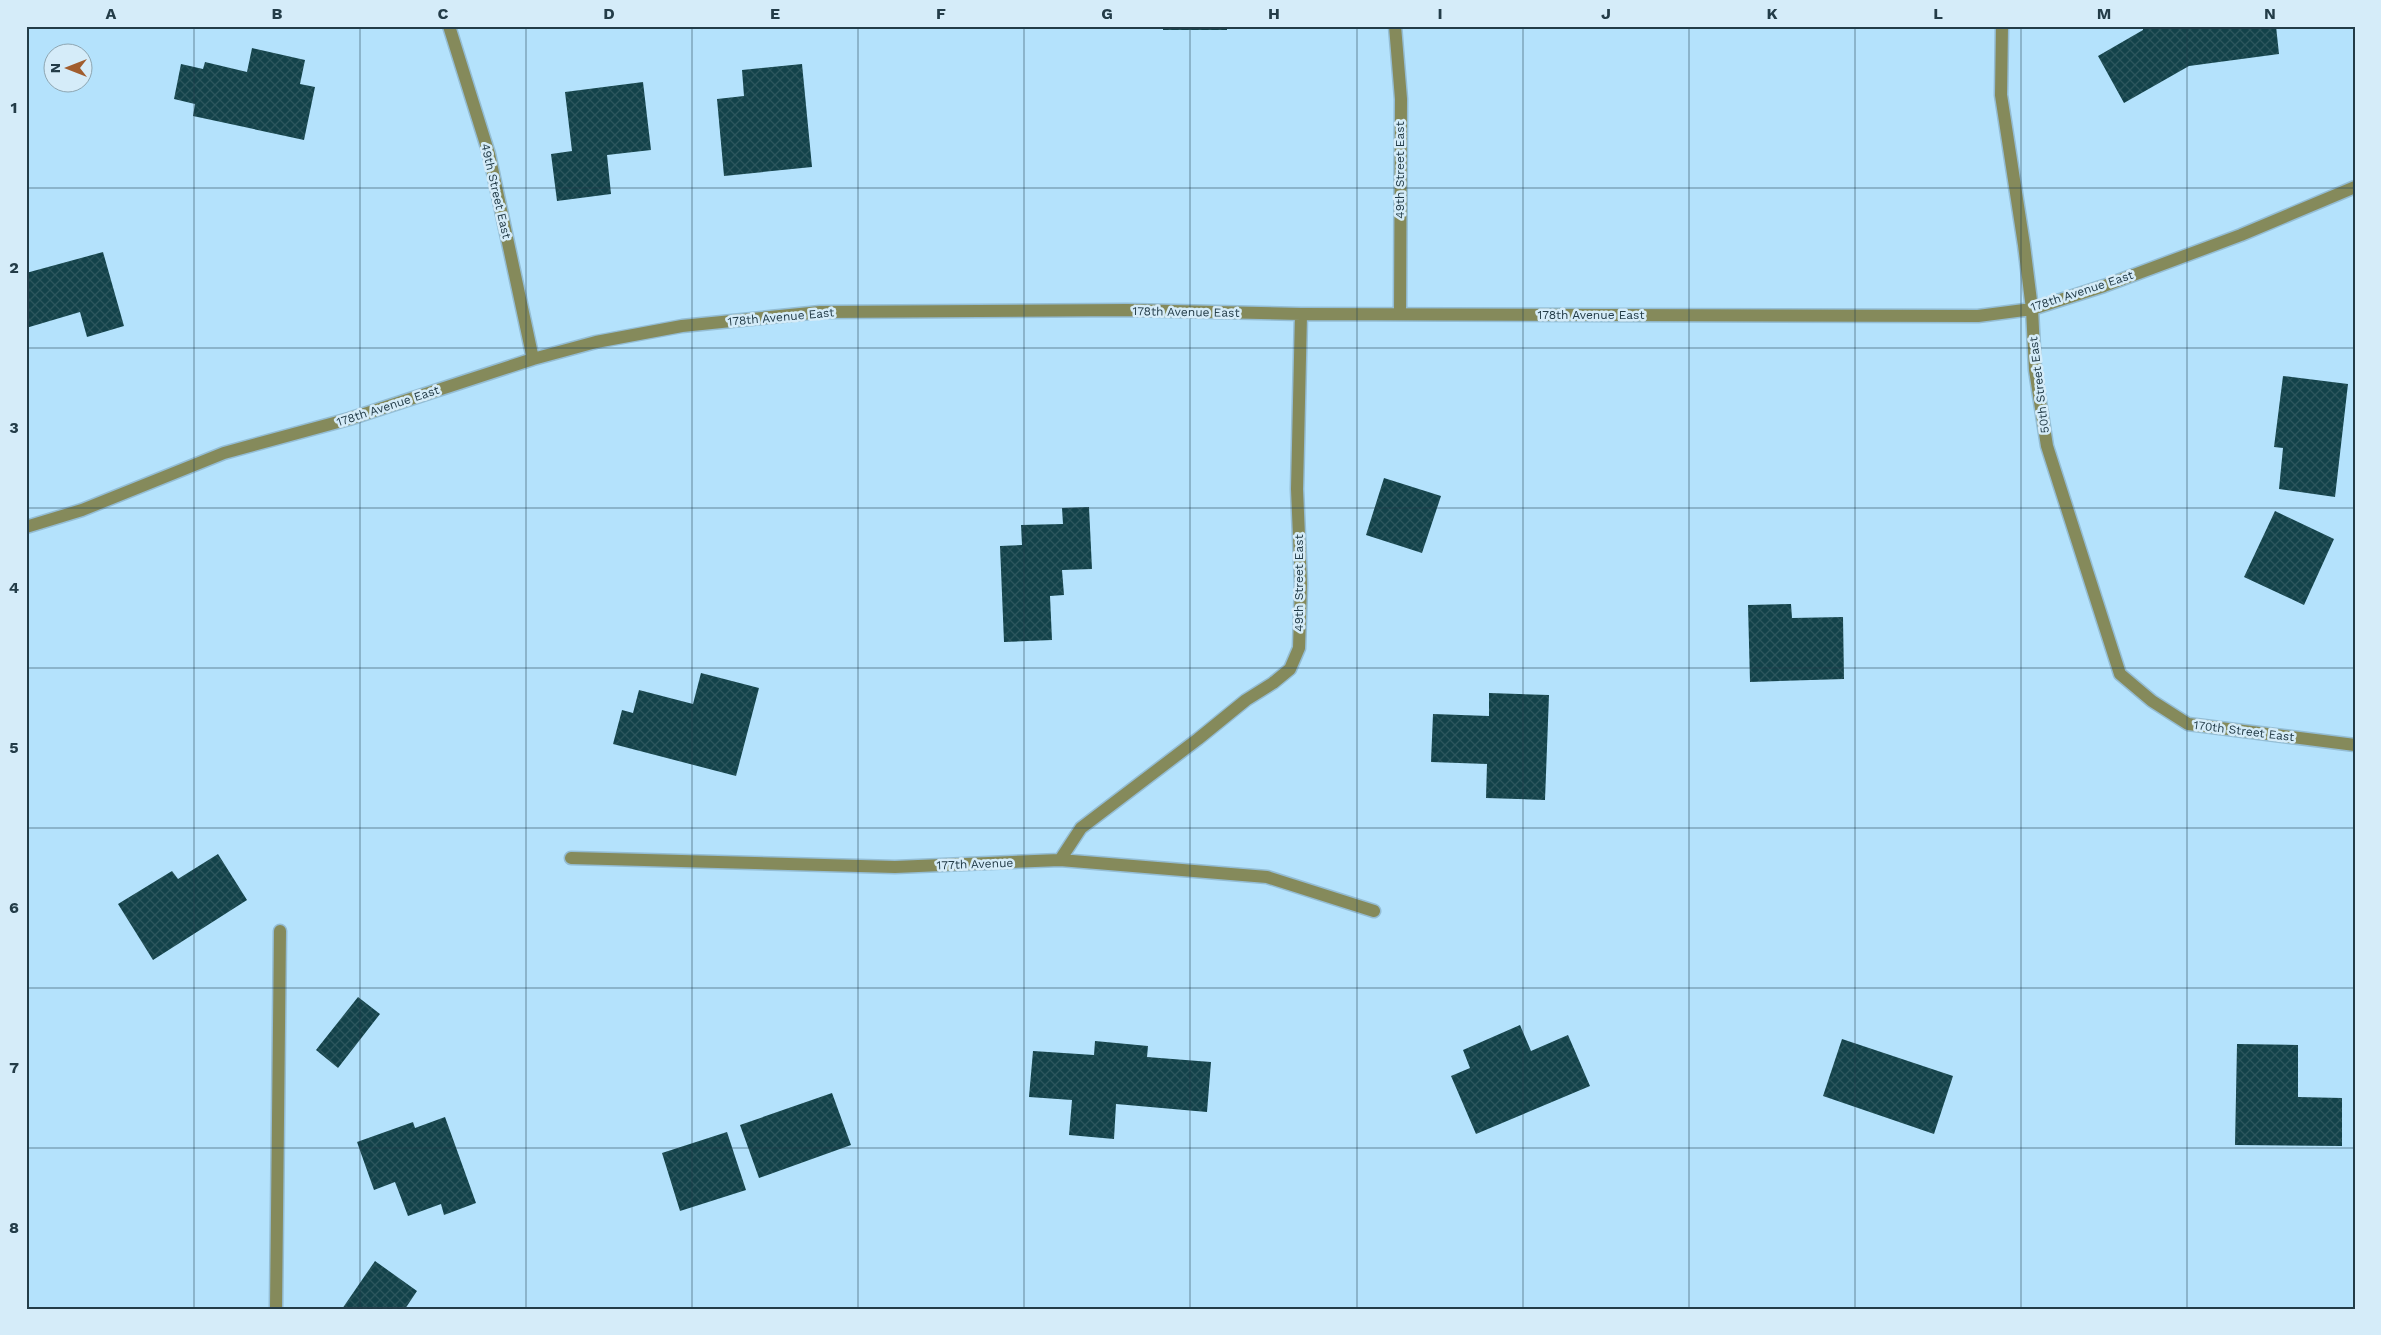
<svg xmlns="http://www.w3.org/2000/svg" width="2381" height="1335" font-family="'Work Sans',sans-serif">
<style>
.building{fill:url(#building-cross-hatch)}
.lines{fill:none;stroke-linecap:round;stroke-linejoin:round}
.minor-casing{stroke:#94bdd4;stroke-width:15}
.minor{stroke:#858a5b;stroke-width:12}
.grid{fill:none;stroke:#233c48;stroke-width:1;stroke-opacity:0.55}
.labels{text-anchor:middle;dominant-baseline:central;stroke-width:5;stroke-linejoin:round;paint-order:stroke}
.street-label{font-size:12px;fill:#233c48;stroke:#d5ecf9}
.neatline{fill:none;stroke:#233c48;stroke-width:2}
.grid-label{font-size:16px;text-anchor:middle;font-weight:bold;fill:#233c48}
</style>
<defs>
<pattern id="building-cross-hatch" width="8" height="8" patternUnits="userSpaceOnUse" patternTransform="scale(1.25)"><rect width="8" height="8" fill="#13424a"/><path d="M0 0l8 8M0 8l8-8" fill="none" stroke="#2c565d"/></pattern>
</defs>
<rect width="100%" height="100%" fill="#b4e2fc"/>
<path class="building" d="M 1163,26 L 1227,26 L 1227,30 L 1163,30 Z
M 2143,26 L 2276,26 L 2279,54 L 2189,66 L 2124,103 L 2098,56 L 2143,30 Z
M 252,48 L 305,60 L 300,84 L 315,87 L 304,140 L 193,116 L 195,104 L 174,99 L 181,64 L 203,69 L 205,62 L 247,72 Z
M 802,64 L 812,167 L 724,176 L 717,99 L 744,96 L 742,70 Z
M 643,82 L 651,150 L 607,155 L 611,194 L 557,201 L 551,154 L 572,151 L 565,92 Z
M 103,252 L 124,326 L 87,337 L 80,312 L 26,328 L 26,273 Z
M 2283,376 L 2348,384 L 2335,497 L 2279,489 L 2283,448 L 2274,447 Z
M 1384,478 L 1441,496 L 1422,553 L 1366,535 Z
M 1089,507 L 1092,569 L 1062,570 L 1064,595 L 1050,596 L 1052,640 L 1004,642 L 1000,546 L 1022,545 L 1021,525 L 1063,524 L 1062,508 Z
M 2275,511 L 2334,539 L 2304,605 L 2244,577 Z
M 1791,604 L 1792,618 L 1843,617 L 1844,679 L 1750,682 L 1748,605 Z
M 701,673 L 759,688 L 736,776 L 613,744 L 622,710 L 633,713 L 639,690 L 693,704 Z
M 1489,693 L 1549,695 L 1545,800 L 1486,798 L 1487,764 L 1431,762 L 1433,714 L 1489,716 Z
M 218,854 L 247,900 L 153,960 L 118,904 L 172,871 L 178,879 Z
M 358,997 L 380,1014 L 338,1068 L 316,1050 Z
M 1520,1025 L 1531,1051 L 1568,1035 L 1590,1086 L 1476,1134 L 1451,1076 L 1470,1068 L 1463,1050 Z
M 1842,1039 L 1953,1076 L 1934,1134 L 1823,1096 Z
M 1095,1041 L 1148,1046 L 1147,1057 L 1211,1062 L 1207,1112 L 1116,1104 L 1114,1139 L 1069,1135 L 1072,1100 L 1029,1097 L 1033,1051 L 1094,1055 Z
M 2237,1044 L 2298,1045 L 2298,1097 L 2342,1098 L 2342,1146 L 2235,1145 Z
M 832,1093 L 851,1145 L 759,1178 L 740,1125 Z
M 445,1117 L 476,1203 L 444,1215 L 441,1204 L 408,1216 L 395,1182 L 374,1190 L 357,1142 L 413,1122 L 415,1128 Z
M 727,1132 L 746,1190 L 680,1211 L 662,1153 Z
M 375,1261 L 417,1291 L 405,1309 L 342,1309 Z"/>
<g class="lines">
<defs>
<path id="minor" d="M 449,26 L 489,154 L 533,359
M 1395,26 L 1401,99 L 1400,314
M 2002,26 L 2001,95 L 2024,245 L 2032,309 L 2035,370 L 2047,446 L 2120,674 L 2152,701 L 2188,724 L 2355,745
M 26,527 L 82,510 L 224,453 L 349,419 L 533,359 L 596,342 L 682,326 L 820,312 L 1127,310 L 1301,314 L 1978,316 L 2032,309 L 2104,286 L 2241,235 L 2355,187
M 571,858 L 895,867 L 1060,860 L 1267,877 L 1374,911
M 1060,860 L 1081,828 L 1198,739 L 1246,700 L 1273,683 L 1290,669 L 1299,648 L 1301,584 L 1297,489 L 1301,314
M 276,1309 L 280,931"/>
</defs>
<use href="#minor" class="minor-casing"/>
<use href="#minor" class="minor"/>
</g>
<path class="grid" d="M 194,26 L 194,1309M 360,26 L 360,1309M 526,26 L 526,1309M 692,26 L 692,1309M 858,26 L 858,1309M 1024,26 L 1024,1309M 1190,26 L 1190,1309M 1357,26 L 1357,1309M 1523,26 L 1523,1309M 1689,26 L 1689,1309M 1855,26 L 1855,1309M 2021,26 L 2021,1309M 2187,26 L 2187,1309M 26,188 L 2355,188M 26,348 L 2355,348M 26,508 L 2355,508M 26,668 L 2355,668M 26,828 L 2355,828M 26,988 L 2355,988M 26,1148 L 2355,1148"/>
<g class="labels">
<g class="street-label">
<text transform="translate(1400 170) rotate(-90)">49th Street East</text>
<text transform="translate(496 191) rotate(77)">49th Street East</text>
<text transform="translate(2082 291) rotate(-18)">178th Avenue East</text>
<text transform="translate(1186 312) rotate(1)">178th Avenue East</text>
<text x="1591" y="315">178th Avenue East</text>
<text transform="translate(781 317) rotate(-5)">178th Avenue East</text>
<text transform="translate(2039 385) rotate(-97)">50th Street East</text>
<text transform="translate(388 406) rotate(-18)">178th Avenue East</text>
<text transform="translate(1299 583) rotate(-90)">49th Street East</text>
<text transform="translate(2244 731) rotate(7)">170th Street East</text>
<text transform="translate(975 864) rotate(-2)">177th Avenue</text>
</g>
</g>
<rect width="2381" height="1335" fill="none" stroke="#d5ecf9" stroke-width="55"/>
<g transform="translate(68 68) rotate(270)"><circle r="24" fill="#d5ecf9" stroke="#8ea6b2"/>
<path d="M0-4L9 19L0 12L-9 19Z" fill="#a15d2e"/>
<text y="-8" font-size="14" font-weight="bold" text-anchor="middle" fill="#233c48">N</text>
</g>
<rect x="28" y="28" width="2326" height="1280" class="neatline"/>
<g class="grid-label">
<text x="111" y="19">A</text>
<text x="277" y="19">B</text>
<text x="443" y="19">C</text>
<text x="609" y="19">D</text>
<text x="775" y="19">E</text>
<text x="941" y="19">F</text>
<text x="1107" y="19">G</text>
<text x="1274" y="19">H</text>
<text x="1440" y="19">I</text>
<text x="1606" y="19">J</text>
<text x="1772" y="19">K</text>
<text x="1938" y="19">L</text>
<text x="2104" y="19">M</text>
<text x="2270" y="19">N</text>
<text x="14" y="113">1</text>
<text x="14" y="273">2</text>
<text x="14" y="433">3</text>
<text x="14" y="593">4</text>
<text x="14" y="753">5</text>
<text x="14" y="913">6</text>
<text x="14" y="1073">7</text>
<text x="14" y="1233">8</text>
</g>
</svg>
